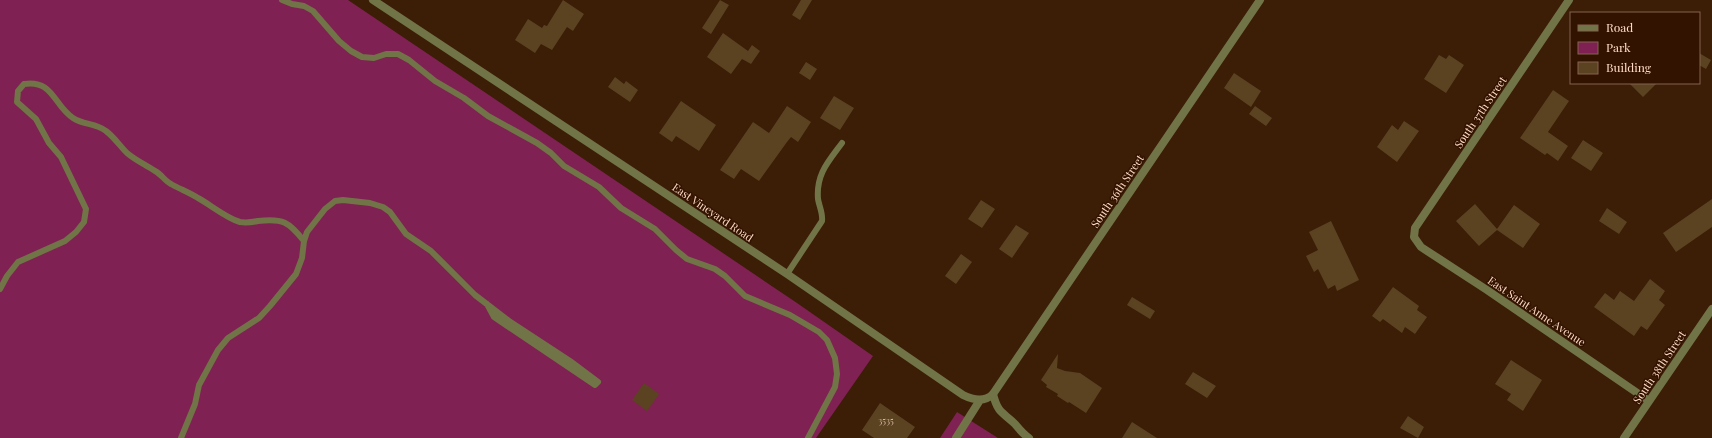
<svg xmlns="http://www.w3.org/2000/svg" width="1712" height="438" font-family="'Playfair Display',serif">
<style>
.green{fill:#7f2152}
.building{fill:#5b4322}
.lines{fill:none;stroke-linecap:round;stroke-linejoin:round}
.service{stroke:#707446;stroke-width:6}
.minor{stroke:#707446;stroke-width:8}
.tertiary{stroke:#707446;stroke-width:8}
.labels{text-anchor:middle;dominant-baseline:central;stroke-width:3;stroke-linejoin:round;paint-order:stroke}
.number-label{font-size:9px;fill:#d6b59c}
.street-label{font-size:11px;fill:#ffdbc5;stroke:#321300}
</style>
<rect width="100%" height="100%" fill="#3c1d06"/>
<path class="green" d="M 0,0 L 348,0 L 797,303 L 873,356 L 816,438 L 0,438 Z
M 957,412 L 998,438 L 940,438 Z"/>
<path class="building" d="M 563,0 L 584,14 L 573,31 L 567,27 L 552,50 L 541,44 L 535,53 L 515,40 L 528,19 L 542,28 L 544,25 L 547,26 Z
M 720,0 L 729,5 L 711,34 L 702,28 Z
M 801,0 L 812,0 L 800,20 L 792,15 Z
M 723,33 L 748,51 L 752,45 L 760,51 L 751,64 L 742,59 L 731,74 L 707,57 Z
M 1699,53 L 1711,60 L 1706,69 L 1699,65 Z
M 1439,55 L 1446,59 L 1449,55 L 1464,65 L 1446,93 L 1424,79 Z
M 806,62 L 817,69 L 810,80 L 799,73 Z
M 1234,73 L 1261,91 L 1251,107 L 1224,88 Z
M 615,77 L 624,84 L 626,81 L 638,90 L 630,102 L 608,87 Z
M 1629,83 L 1657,83 L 1643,97 Z
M 1553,90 L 1569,101 L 1548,132 L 1568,146 L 1558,161 L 1547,153 L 1545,155 L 1520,138 Z
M 834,96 L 854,108 L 840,130 L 820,118 Z
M 681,101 L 716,125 L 699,151 L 676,136 L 672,142 L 659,133 Z
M 787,106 L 811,122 L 798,142 L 791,137 L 787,142 L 759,181 L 741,169 L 734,179 L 720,170 L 753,122 L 769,133 Z
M 1255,106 L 1272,118 L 1266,126 L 1249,114 Z
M 1404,121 L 1419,131 L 1397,162 L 1377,147 L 1392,125 L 1398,130 Z
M 1583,140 L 1603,153 L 1591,171 L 1571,158 Z
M 1712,199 L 1712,227 L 1676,252 L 1663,233 Z
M 981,200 L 995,209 L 982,228 L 968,219 Z
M 1475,204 L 1497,229 L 1514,205 L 1540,224 L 1523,248 L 1497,230 L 1479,246 L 1456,221 Z
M 1607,208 L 1627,222 L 1619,234 L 1599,221 Z
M 1331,221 L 1359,280 L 1337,291 L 1335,285 L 1328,289 L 1318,269 L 1314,272 L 1306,256 L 1318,250 L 1309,232 Z
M 1016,225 L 1029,233 L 1012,258 L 999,249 Z
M 961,254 L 972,262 L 956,284 L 945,276 Z
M 1650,279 L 1665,291 L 1659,300 L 1665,305 L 1647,330 L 1641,326 L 1634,336 L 1594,307 L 1605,293 L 1614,300 L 1620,291 L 1634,301 Z
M 1393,287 L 1419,306 L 1417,310 L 1427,317 L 1415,334 L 1405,327 L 1402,333 L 1383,319 L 1380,322 L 1372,316 Z
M 1132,297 L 1155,311 L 1150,319 L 1127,305 Z
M 1058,354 L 1057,368 L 1065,371 L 1080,373 L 1102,388 L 1086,413 L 1069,402 L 1068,403 L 1057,396 L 1058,394 L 1046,387 L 1047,385 L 1041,380 Z
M 1511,360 L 1542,380 L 1523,411 L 1507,400 L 1511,394 L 1495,384 Z
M 1193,372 L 1216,386 L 1207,398 L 1185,384 Z
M 644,383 L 659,394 L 647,411 L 632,400 Z
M 880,403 L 915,427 L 907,438 L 874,438 L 862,430 Z
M 1408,416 L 1424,427 L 1418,438 L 1400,428 Z
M 1132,422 L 1157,438 L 1122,438 Z"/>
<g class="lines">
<path class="service" d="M 282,0 L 292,4 L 304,6 L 313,11 L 339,41 L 351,51 L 362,57 L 374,58 L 386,54 L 398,54 L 409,60 L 435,81 L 464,98 L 488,116 L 537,143 L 551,153 L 564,166 L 599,187 L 621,208 L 655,229 L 676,250 L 687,259 L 715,269 L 725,276 L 745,296 L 790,315 L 819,332 L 827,340 L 835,358 L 837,374 L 835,387 L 808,438
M 787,274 L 822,221 C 823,213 819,206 818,199 C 816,174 828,162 842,143
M 0,289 L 7,276 L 18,262 L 65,241 L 76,232 L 84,222 L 86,209 L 61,157 L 49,143 L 36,119 L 17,102 L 18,91 L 24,84 C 53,79 54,106 73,118 C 83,125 96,123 106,131 C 114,137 120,146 127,153 C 135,160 146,165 155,171 C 161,174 165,181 171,184 C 180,189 190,193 198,198 C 211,205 226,218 240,222 C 246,223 253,222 258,221 C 283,218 289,222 304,241
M 181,438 L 195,404 L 199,385 L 218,350 L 228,338 L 259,318 L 270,306 L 296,274 L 302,258 L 304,241 L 307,232 L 325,209 L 335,201 L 343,200 L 370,203 L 383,207 L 390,212 L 406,234 L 431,251 L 475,295 L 509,321 L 570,361 L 598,382 L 595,385 L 494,317 L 487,304"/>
<path class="minor" d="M 373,0 L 787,274 L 963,395 C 973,400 984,403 993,394 C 998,414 1003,412 1015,424 C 1020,430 1023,434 1029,438
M 1569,0 L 1415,228 L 1414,237 L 1421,247 L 1487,290 L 1649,401
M 956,438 L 980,400
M 1624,438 L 1712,309"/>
<path class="tertiary" d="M 993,394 L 1260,0"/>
</g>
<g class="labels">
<g class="number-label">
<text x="886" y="420">3535</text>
</g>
<g class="street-label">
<text transform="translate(1480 112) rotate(-56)">South 37th Street</text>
<text transform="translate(1117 191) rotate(-56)">South 36th Street</text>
<text transform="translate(713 212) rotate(34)">East Vineyard Road</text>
<text transform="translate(1537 311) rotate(34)">East Saint Anne Avenue</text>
<text transform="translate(1659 367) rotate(-56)">South 38th Street</text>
</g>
</g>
<rect x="1570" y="12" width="130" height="72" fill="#321300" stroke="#84634f"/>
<rect x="1578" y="25" width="20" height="6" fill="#707446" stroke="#84634f"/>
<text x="1606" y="32" font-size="12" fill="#ffdbc5">Road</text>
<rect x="1578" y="42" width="20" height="12" fill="#7f2152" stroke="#84634f"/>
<text x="1606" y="52" font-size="12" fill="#ffdbc5">Park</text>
<rect x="1578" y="62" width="20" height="12" fill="#5b4322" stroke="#84634f"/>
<text x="1606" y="72" font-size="12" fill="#ffdbc5">Building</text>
</svg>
